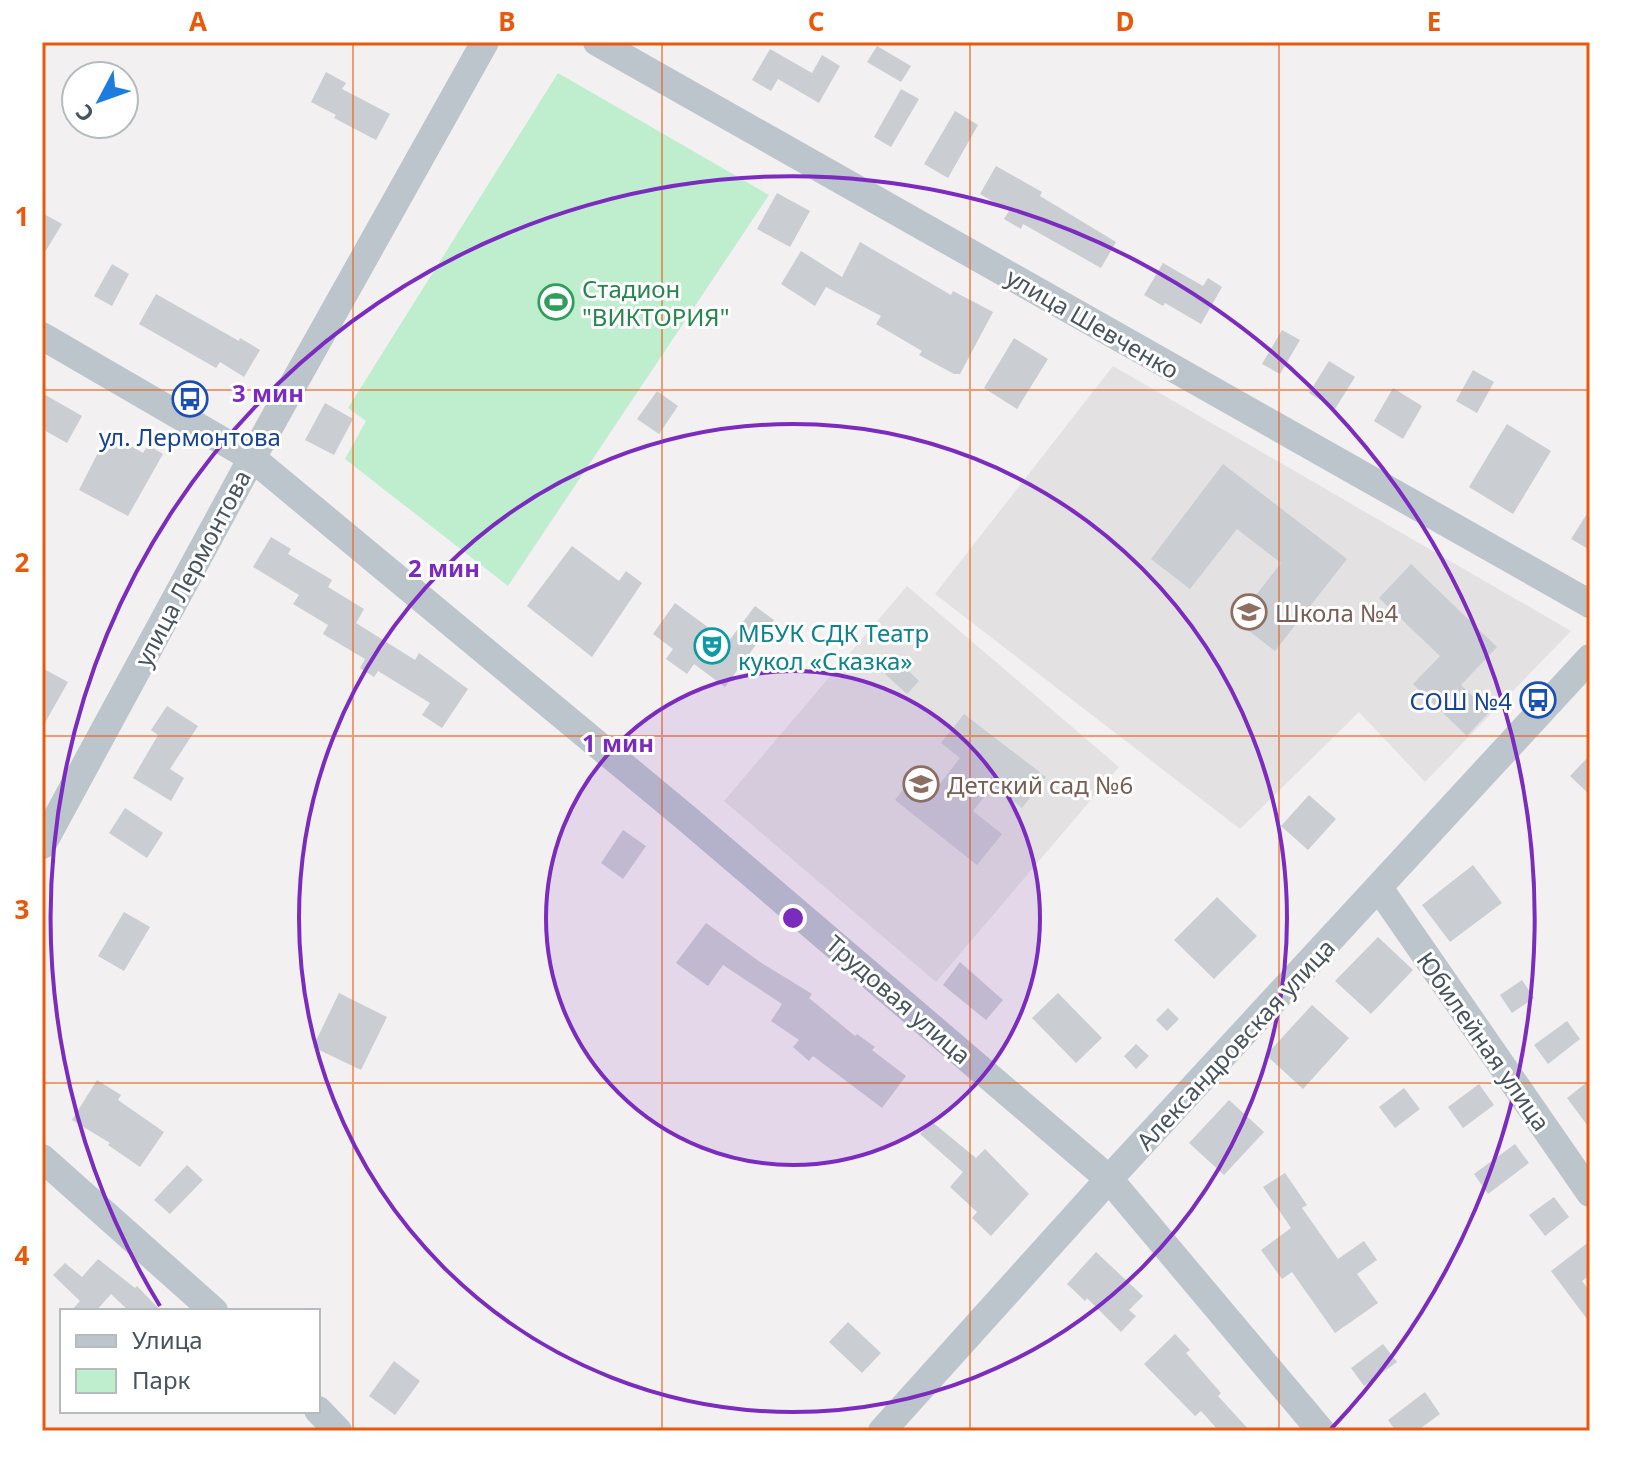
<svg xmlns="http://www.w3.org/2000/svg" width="1632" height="1473" font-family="'Noto Sans',sans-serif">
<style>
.education{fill:#e3e1e2}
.green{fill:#bfeecf}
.building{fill:#cacdd2}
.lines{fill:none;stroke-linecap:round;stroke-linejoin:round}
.minor{stroke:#bcc5cc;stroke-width:28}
.grid{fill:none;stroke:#e8590c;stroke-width:2;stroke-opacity:0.55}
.ring{fill:none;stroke:#7b2cbf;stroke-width:4}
.labels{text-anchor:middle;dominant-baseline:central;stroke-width:6;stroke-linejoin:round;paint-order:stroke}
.leisure-label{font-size:24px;fill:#27864d;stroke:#fff;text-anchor:start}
.street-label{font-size:24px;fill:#48545d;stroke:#fff}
.transit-label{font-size:24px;fill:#164399;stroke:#fff}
.education-label{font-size:24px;fill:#785e54;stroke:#fff;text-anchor:start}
.culture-label{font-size:24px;fill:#0d838f;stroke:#fff;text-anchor:start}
.centre{fill:#7b2cbf;stroke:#fff;stroke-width:4}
.ring-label{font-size:24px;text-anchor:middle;font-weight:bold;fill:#7b2cbf;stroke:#fff;stroke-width:6;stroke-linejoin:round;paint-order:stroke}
.neatline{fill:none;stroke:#e8590c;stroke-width:3}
.grid-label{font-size:26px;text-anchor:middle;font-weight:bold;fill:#e8590c}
</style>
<rect width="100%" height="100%" fill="#f2f0f0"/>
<path class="education" d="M 1113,366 L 1571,631 L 1425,782 L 1359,712 L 1240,829 L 935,594 Z
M 907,586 L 1119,767 L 936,982 L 724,801 Z"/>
<path class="green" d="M 558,73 L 769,195 L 508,586 L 345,459 L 366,421 L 348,408 Z"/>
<path class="building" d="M 877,46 L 911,66 L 901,82 L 867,62 Z
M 770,49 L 812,73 L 822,55 L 840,66 L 819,103 L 778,79 L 771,91 L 752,80 Z
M 326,72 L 346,83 L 342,89 L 390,114 L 376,140 L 334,118 L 336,115 L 311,102 Z
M 901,89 L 919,99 L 891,147 L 874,137 Z
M 955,111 L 978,125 L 948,178 L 924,164 Z
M 996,166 L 1042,192 L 1040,196 L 1116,242 L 1101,268 L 1023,224 L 1021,229 L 1004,219 L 1009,211 L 980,194 Z
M 777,193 L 810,211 L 790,247 L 757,229 Z
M 42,213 L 62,224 L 42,257 Z
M 860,242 L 951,295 L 953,291 L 993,312 L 960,374 L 954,374 L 919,355 L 922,351 L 876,324 L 881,316 L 826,287 L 815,306 L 781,284 L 801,251 L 842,277 Z
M 1163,263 L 1203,286 L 1208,278 L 1222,287 L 1201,324 L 1165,303 L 1163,306 L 1144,295 Z
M 112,264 L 129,274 L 112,306 L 94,296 Z
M 156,294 L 239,341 L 240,338 L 260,350 L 244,377 L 220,362 L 216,368 L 139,324 Z
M 1282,330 L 1300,340 L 1280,374 L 1262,364 Z
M 1014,338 L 1048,359 L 1017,409 L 984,388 Z
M 1329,361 L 1355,377 L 1335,409 L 1309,393 Z
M 1473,370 L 1494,382 L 1477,413 L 1456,401 Z
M 1393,388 L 1422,406 L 1403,439 L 1374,421 Z
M 657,391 L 678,406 L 659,434 L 637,419 Z
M 42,393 L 82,416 L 67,443 L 42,429 Z
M 325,403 L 353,419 L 334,455 L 305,440 Z
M 1507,424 L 1551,451 L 1513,514 L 1469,487 Z
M 108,433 L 143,453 L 148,445 L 163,454 L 128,516 L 79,490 Z
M 1223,464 L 1347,559 L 1275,651 L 1236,621 L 1281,563 L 1237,529 L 1190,589 L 1151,559 Z
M 1590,509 L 1590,550 L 1571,539 Z
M 271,537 L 291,549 L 288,554 L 332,580 L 328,587 L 364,609 L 356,623 L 415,660 L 419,653 L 468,689 L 442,728 L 422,715 L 430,703 L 378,671 L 374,677 L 360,668 L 365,659 L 323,634 L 328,625 L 293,604 L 299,595 L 253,567 Z
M 572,546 L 619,581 L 626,571 L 642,583 L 592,657 L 527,606 Z
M 1411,564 L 1497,647 L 1461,685 L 1489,712 L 1467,736 L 1413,684 L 1440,656 L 1379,598 Z
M 675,603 L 728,642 L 755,606 L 774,620 L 725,687 L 694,664 L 687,674 L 666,659 L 673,649 L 653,634 Z
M 898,661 L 919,681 L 907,694 L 885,674 Z
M 42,668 L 68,682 L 42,728 Z
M 167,706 L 198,726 L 170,769 L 184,778 L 171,801 L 133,778 L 158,735 L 151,730 Z
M 964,714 L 1046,777 L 1022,808 L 993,785 L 973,811 L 1002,834 L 977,865 L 895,800 L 919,770 L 939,785 L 960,758 L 941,743 Z
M 1590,755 L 1590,795 L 1570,776 Z
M 1309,795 L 1336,819 L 1308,850 L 1281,826 Z
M 125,808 L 163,833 L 147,858 L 109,833 Z
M 623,830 L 646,846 L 623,879 L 601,863 Z
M 1473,865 L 1502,903 L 1450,942 L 1422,905 Z
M 1217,897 L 1257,936 L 1214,979 L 1174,940 Z
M 124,912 L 150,927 L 124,971 L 98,956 Z
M 706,923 L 760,962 L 812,994 L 809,998 L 855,1036 L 857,1034 L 875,1047 L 872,1050 L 906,1076 L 882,1108 L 813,1056 L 809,1061 L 793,1047 L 799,1040 L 771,1021 L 782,1004 L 723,965 L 708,986 L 676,963 Z
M 1378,937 L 1413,970 L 1371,1014 L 1335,981 Z
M 960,962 L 1003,1000 L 986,1020 L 943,985 Z
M 1522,980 L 1534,998 L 1512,1013 L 1500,995 Z
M 339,993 L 387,1017 L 361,1070 L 313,1047 Z
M 1058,993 L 1102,1038 L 1076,1063 L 1032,1018 Z
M 1312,1005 L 1349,1038 L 1303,1089 L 1266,1055 Z
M 1168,1008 L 1179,1019 L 1167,1031 L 1156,1020 Z
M 1567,1021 L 1580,1039 L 1548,1064 L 1534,1045 Z
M 1136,1044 L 1149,1056 L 1136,1069 L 1124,1056 Z
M 97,1080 L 121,1095 L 118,1100 L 164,1132 L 140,1167 L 108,1145 L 110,1143 L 72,1120 Z
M 1590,1080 L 1590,1129 L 1567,1098 Z
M 1479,1084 L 1494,1105 L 1463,1128 L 1448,1107 Z
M 1404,1088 L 1420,1109 L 1395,1128 L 1379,1107 Z
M 1229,1100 L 1264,1132 L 1224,1175 L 1189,1143 Z
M 931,1121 L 976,1158 L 985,1149 L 1029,1194 L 991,1236 L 972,1218 L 977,1212 L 950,1187 L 963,1172 L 920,1134 Z
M 1515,1144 L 1529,1163 L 1488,1194 L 1474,1174 Z
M 187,1165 L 203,1180 L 170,1214 L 154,1200 Z
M 1285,1173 L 1307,1205 L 1302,1208 L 1338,1259 L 1364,1241 L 1377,1260 L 1357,1274 L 1378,1303 L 1335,1333 L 1292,1272 L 1282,1279 L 1261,1250 L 1291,1228 L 1263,1187 Z
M 1554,1197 L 1569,1217 L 1545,1236 L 1529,1215 Z
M 1590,1241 L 1590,1275 L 1582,1281 L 1590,1291 L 1590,1323 L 1551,1271 Z
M 1096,1252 L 1143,1296 L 1129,1310 L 1136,1316 L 1121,1332 L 1087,1298 L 1085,1301 L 1067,1284 Z
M 98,1259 L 135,1288 L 137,1286 L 161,1311 L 129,1311 L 111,1294 L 96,1311 L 71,1311 L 80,1301 L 53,1275 L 65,1263 L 82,1277 Z
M 848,1322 L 881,1353 L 862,1373 L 829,1342 Z
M 1175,1334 L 1190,1350 L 1186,1353 L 1221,1393 L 1218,1396 L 1250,1431 L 1219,1431 L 1201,1411 L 1195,1416 L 1144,1364 Z
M 1383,1344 L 1397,1362 L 1364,1386 L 1351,1368 Z
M 394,1361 L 420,1381 L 395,1415 L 369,1396 Z
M 1425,1392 L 1440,1414 L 1417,1431 L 1396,1431 L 1388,1420 Z"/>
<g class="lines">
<path class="minor" d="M 597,42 L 1590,604
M 42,336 L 252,458 L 685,817 L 1109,1179 L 1321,1431
M 42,845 L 252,458 L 485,42
M 1379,888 L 1590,1193
M 42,1158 L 214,1311
M 318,1410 L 338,1431
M 882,1431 L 1109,1179 L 1590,658"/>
</g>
<path class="grid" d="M 353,42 L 353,1431M 662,42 L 662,1431M 970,42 L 970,1431M 1279,42 L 1279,1431M 42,390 L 1590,390M 42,736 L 1590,736M 42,1083 L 1590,1083"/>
<circle cx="793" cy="918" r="247" fill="#7b2cbf" fill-opacity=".12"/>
<g class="ring">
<circle cx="793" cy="918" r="247"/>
<circle cx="793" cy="918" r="494"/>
<path d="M160 1306A742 742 0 1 1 1331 1429"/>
</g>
<defs>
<symbol id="stadium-ring" viewBox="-11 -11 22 22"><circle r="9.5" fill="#fff" stroke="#2e9e5b" stroke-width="1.5"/><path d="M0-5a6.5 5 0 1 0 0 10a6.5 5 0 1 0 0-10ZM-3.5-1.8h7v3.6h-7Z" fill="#2e9e5b"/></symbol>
<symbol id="bus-ring" viewBox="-11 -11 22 22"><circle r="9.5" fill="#fff" stroke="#1a4fb4" stroke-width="1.5"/><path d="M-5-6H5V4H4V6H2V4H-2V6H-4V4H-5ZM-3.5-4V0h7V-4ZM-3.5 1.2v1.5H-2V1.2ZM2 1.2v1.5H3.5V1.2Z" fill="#1a4fb4"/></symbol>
<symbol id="school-ring" viewBox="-11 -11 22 22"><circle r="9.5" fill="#fff" stroke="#8d6e63" stroke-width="1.5"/><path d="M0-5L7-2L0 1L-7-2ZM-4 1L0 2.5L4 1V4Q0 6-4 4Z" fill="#8d6e63"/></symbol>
<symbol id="theatre-ring" viewBox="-11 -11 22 22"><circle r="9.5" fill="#fff" stroke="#0f9aa8" stroke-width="1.5"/><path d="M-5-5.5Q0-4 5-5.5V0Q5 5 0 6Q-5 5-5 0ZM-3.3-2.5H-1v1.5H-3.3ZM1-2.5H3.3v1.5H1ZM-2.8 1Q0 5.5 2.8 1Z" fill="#0f9aa8"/></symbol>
</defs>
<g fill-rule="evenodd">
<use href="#stadium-ring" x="536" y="282" width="40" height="40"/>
<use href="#bus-ring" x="170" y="379" width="40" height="40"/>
<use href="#school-ring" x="1229" y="592" width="40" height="40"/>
<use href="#theatre-ring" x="692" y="626" width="40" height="40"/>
<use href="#bus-ring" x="1518" y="680" width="40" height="40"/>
<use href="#school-ring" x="901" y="764" width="40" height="40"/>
</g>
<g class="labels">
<g class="leisure-label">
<text x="582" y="288">Стадион<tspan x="582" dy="28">"ВИКТОРИЯ"</tspan></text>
</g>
<g class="street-label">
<text transform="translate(1093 323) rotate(30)">улица Шевченко</text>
<text transform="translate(192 568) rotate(-62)">улица Лермонтова</text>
<text transform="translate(899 999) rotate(41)">Трудовая улица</text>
<text transform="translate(1484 1041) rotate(55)">Юбилейная улица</text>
<text transform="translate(1235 1044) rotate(-47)">Александровская улица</text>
</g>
<g class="transit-label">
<text x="190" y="436">ул. Лермонтова</text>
<text x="1512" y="700" text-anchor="end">СОШ №4</text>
</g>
<g class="education-label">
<text x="1275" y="612">Школа №4</text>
<text x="947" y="784">Детский сад №6</text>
</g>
<g class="culture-label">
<text x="738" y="632">МБУК СДК Театр<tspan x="738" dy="28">кукол «Сказка»</tspan></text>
</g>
</g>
<circle cx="793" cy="918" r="12" class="centre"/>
<g class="ring-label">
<text x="268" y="402">3 мин</text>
<text x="444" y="577">2 мин</text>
<text x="618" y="752">1 мин</text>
</g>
<rect width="1632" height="1473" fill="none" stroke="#ffffff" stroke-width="88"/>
<rect x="60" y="1309" width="260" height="104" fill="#ffffff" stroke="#b6bbbe" stroke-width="2"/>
<rect x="76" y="1335" width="40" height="12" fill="#bcc5cc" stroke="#b6bbbe" stroke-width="2"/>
<text x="132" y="1349" font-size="24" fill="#48545d">Улица</text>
<rect x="76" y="1369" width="40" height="24" fill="#bfeecf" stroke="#b6bbbe" stroke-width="2"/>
<text x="132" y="1389" font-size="24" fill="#48545d">Парк</text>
<g transform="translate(100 100) rotate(229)"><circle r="38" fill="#ffffff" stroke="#b6bbbe" stroke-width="2"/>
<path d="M0-6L14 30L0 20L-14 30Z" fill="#1d7ddf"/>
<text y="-12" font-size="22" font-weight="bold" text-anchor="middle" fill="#48545d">С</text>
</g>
<rect x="44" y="44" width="1544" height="1385" class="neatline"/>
<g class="grid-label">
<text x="198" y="31">A</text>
<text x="507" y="31">B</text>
<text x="816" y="31">C</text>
<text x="1125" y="31">D</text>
<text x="1434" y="31">E</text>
<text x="22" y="226">1</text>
<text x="22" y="572">2</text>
<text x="22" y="919">3</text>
<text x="22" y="1265">4</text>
</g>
</svg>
